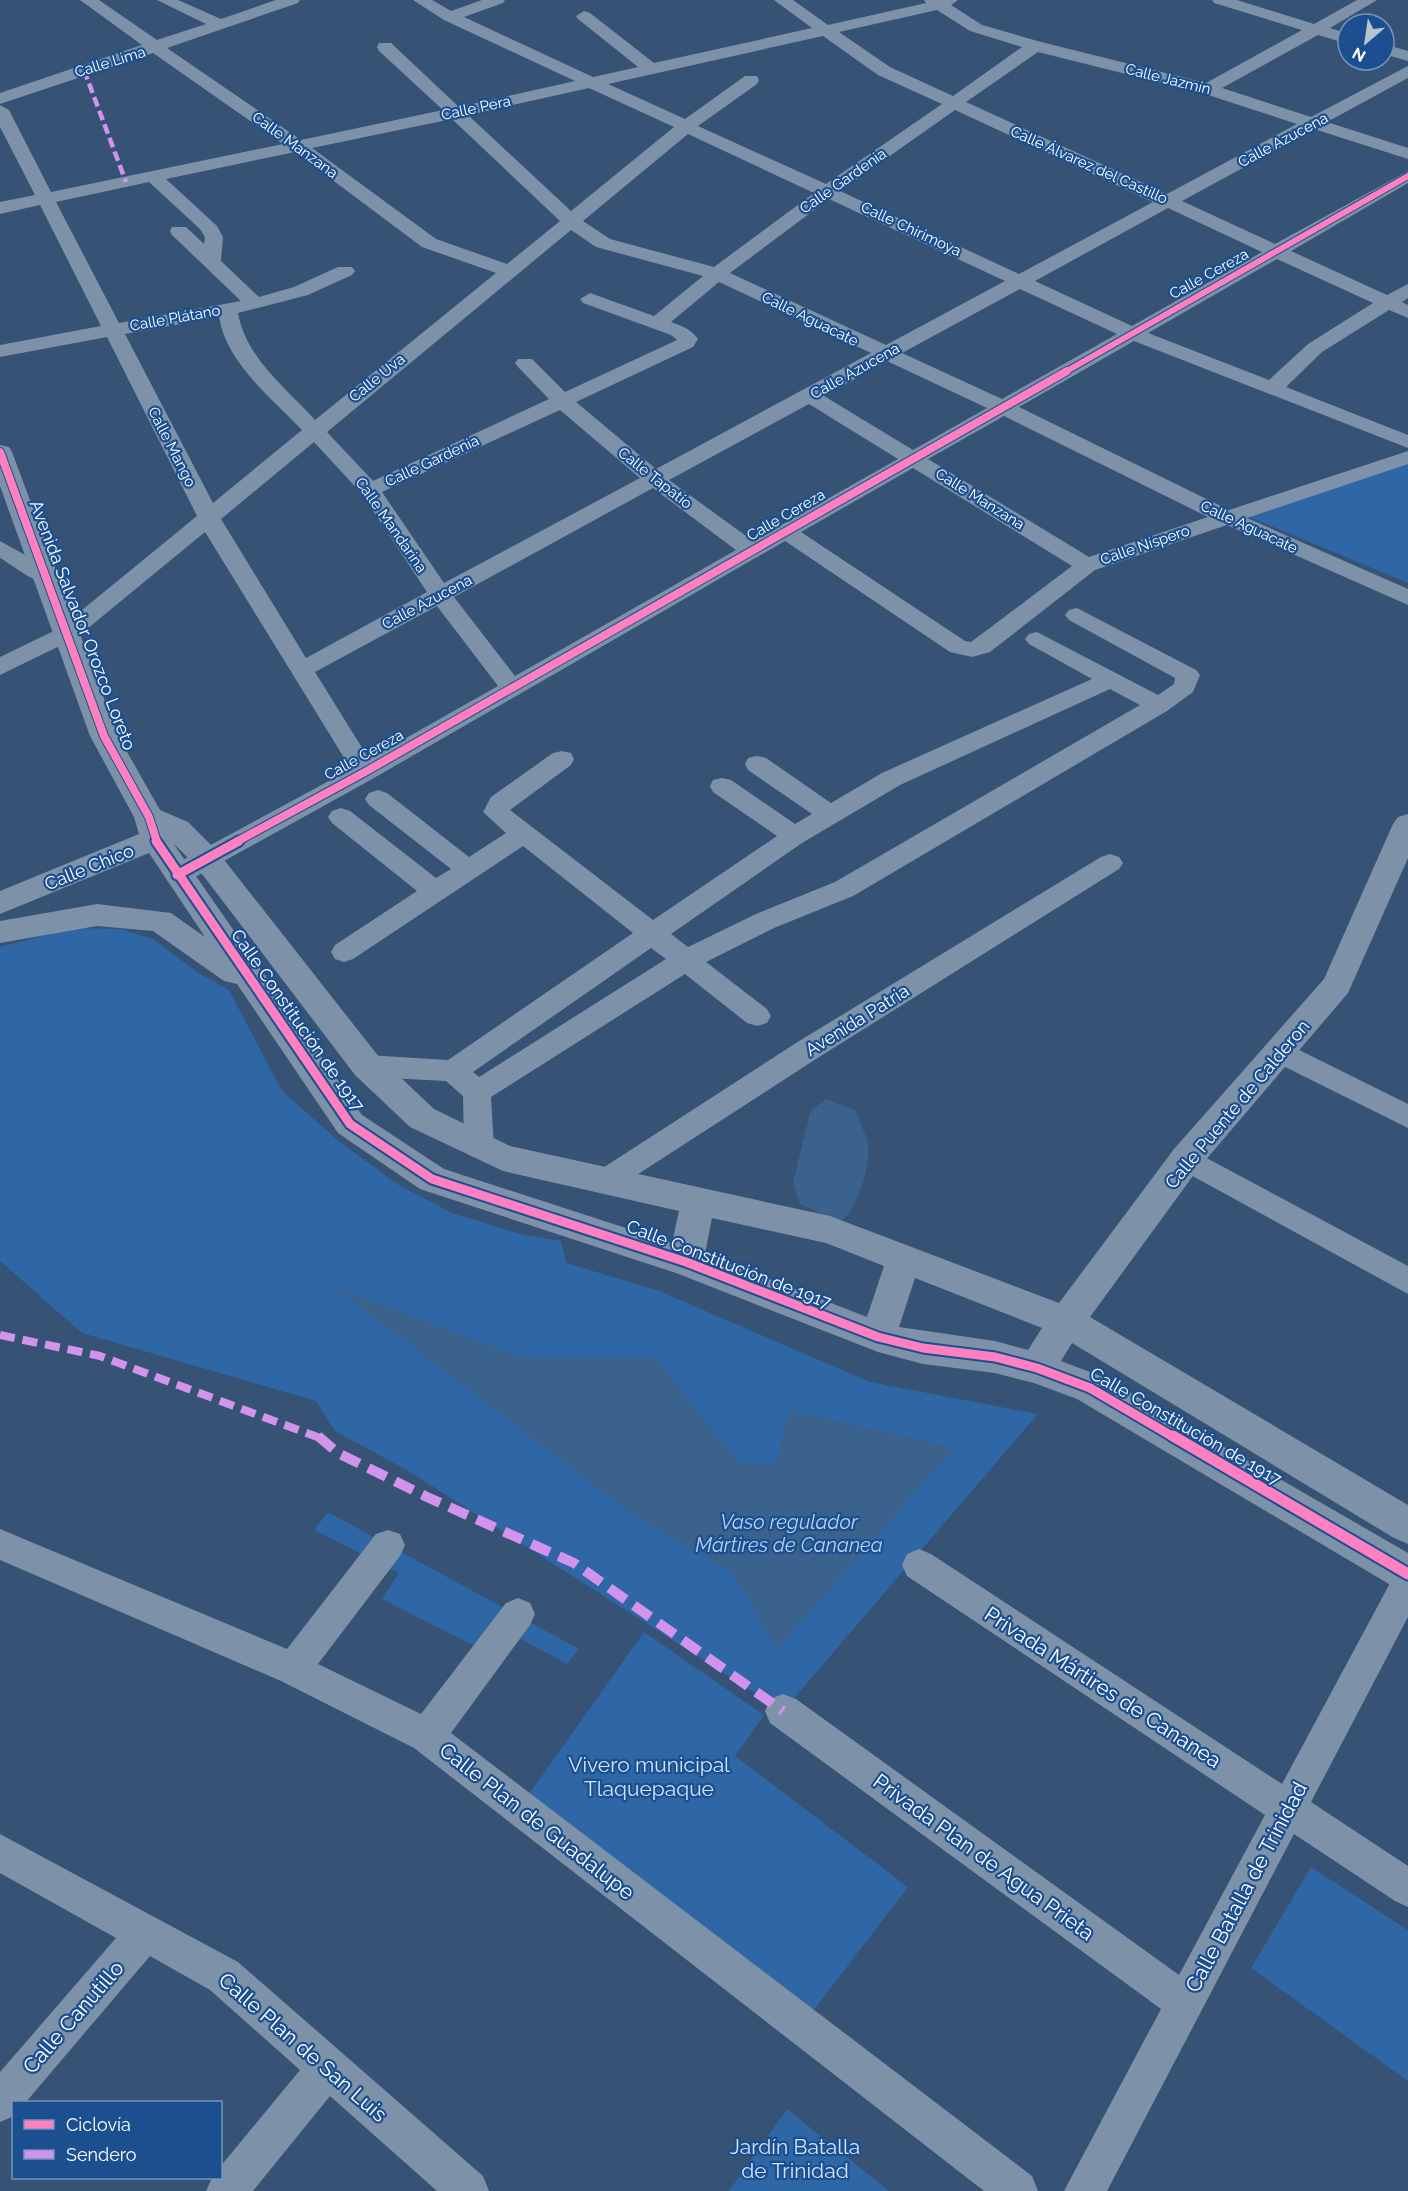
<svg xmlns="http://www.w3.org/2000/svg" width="1408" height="2191" font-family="Raleway,sans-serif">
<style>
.green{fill:#2f66a5}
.water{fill:#3b618d}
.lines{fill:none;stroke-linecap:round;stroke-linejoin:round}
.minor{fill:#7d92a8;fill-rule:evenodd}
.tertiary{fill:#7d92a8;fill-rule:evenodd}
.quiet-far2{stroke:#d193ec;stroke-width:4.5;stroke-dasharray:10 4.5;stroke-linecap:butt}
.quiet-far1{stroke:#d193ec;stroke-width:8;stroke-dasharray:15 8;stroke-linecap:butt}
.quiet{stroke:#d193ec;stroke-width:10;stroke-dasharray:20 10;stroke-linecap:butt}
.cycleway-far3-casing{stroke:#1b4f8f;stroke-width:8}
.cycleway-far2-casing{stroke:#1b4f8f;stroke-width:10}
.cycleway-far1-casing{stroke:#1b4f8f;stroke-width:13}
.cycleway-casing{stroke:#1b4f8f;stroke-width:15}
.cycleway-far3{stroke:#ff80c0;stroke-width:6}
.cycleway-far2{stroke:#ff80c0;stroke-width:8}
.cycleway-far1{stroke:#ff80c0;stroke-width:9}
.cycleway{stroke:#ff80c0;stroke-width:11}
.labels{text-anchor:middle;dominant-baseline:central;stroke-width:4.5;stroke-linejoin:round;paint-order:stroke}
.far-street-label{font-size:15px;fill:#fff;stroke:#1b4f8f}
.street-label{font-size:18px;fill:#fff;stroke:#1b4f8f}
.water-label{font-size:20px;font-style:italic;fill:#b5d3f5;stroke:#1b4f8f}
.near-street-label{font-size:21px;fill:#fff;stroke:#1b4f8f}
.near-park-label{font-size:21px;fill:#cfe3fa;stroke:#1b4f8f}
</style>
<rect width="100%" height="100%" fill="#365274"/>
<path class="green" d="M 1408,461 L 1408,583 L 1247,516 Z
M 74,928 L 120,929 L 153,939 L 200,974 L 229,990 L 282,1091 L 341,1143 L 399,1185 L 452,1213 L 524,1235 L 561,1241 L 566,1263 L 657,1290 L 870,1382 L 1038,1414 L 783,1711 L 410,1472 L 335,1431 L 316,1401 L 82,1333 L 0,1261 L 0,947 Z
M 328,1512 L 579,1649 L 567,1664 L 500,1628 L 481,1649 L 382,1599 L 399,1573 L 314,1530 Z
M 644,1632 L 764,1715 L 735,1756 L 908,1887 L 810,2015 L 529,1794 Z
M 1311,1867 L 1408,1930 L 1408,2081 L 1251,1968 Z
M 787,2109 L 889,2191 L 729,2191 Z"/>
<path class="water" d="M 826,1099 L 855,1110 C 859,1120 866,1134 868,1145 C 870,1168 858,1209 840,1222 L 800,1204 L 793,1183 L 810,1112 Z
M 334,1287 L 523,1358 L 655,1358 L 738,1462 L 776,1465 L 789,1410 L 954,1448 L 777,1650 L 732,1572 L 633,1515 Z"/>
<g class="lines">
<path class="minor" d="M 80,0 L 99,0 L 157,40 L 206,24 L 157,0 L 178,0 L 221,19 L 276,0 L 300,0 L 298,3 L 167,48 L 301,140 L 443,110 L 379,51 L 377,47 L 379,43 L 391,43 L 459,107 L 575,81 L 444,20 L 413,0 L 432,0 L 451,11 L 482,0 L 505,0 L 503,3 L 464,17 L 593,77 L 638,67 L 578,19 L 576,16 L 584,11 L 590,13 L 654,63 L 812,28 L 774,0 L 793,0 L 828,25 L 926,3 L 924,0 L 958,0 L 951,5 L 982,25 L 1041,42 L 1206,83 L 1302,30 L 1214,3 L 1212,0 L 1237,0 L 1314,24 L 1357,0 L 1377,0 L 1330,28 L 1348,34 L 1348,44 L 1318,35 L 1222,88 L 1311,117 L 1408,66 L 1408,78 L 1327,122 L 1408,148 L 1408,159 L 1314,129 L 1182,201 L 1275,244 L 1408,171 L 1408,183 L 1291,251 L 1387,295 L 1408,284 L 1408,298 L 1402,302 L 1408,305 L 1408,318 L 1389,310 L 1322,352 L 1286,387 L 1408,435 L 1408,448 L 1134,341 L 1019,407 L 1229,510 L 1408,451 L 1408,464 L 1247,518 L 1408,589 L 1408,605 L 1227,525 L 1095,570 L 990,652 L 972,657 L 950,652 L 785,541 L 374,778 L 186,882 L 177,884 L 168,882 L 164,875 L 168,868 L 351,769 L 205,532 L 76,638 L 0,675 L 0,657 L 60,628 L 197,516 L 107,337 L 0,357 L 0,345 L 101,326 L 40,205 L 0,214 L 0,202 L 35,195 L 0,127 L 0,105 L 9,110 L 51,192 L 283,144 L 153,53 L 0,104 L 0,93 L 142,45 ZM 937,10 L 970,31 L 1022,47 L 953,96 L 890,67 L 839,32 ZM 823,36 L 878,75 L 942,104 L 826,184 L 698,126 L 757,84 L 759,80 L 757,76 L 745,76 L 685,119 L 608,84 ZM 1038,52 L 1202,93 L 1297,124 L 1167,194 L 966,102 ZM 589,88 L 674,127 L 571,211 L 468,115 ZM 955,110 L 1153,202 L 1019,274 L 840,191 ZM 452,119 L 560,221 L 507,264 L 436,239 L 312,148 ZM 688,134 L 814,193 L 714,267 L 610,239 L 583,221 ZM 295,152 L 422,247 L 496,273 L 315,420 C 285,387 246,358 238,313 L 308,295 L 352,275 L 355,271 L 352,267 L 338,267 L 294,287 L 259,297 L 221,261 L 223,237 L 217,226 L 166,179 ZM 149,182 L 200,229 L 205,237 L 204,244 L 186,227 L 172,227 L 170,231 L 172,235 L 241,301 L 119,323 L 56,202 ZM 829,199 L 1005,281 L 886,345 L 730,273 ZM 1168,208 L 1262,252 L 1132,326 L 1035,281 ZM 571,230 L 596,247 L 703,276 L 654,316 L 590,293 L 580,299 L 583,303 L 671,335 L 677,340 L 565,392 L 532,359 L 518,359 L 515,363 L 518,367 L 549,399 L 373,481 L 327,432 ZM 1277,259 L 1373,303 L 1308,344 L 1269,380 L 1148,333 ZM 719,282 L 871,353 L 656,469 L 576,402 L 693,347 L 698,339 C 691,329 682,326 671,322 ZM 1020,289 L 1117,334 L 1002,399 L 902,353 ZM 219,317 C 227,364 271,397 302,430 L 213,503 L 125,334 ZM 887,361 L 987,408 L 913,450 L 824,396 ZM 809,404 L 898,459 L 753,541 L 669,480 ZM 560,410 L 640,478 L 444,583 L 382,492 ZM 1004,416 L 1208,517 L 1089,557 L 928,459 ZM 314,442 L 362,494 L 427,592 L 306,658 L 221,519 ZM 913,468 L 1072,566 L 971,642 L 965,641 L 801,532 ZM 653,488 L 736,550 L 515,676 L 454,597 ZM 437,606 L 498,686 L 369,759 L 315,672 Z
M 1384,44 L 1408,51 L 1408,61 L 1384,54 Z
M 0,541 L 54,571 L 57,576 L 54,581 C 35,586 16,567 0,558 Z
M 1077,608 L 1196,670 L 1200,675 L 1193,692 L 1167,711 L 853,896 L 774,928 L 706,962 L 767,1009 L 771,1016 L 767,1023 L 757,1026 L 747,1023 L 685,974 L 491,1097 L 494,1147 L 489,1155 L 479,1159 L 469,1155 L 464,1147 L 463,1096 L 446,1081 L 367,1077 L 357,1074 L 353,1066 L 357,1058 L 367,1055 L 448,1060 L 633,933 L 523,846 L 353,959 L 344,962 L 335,959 L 331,952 L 335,945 L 417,891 L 332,823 L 328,817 L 332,811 L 341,808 L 350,811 L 436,878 L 451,869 L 369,805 L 365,799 L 369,793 L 378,790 L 387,793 L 469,857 L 506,833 L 483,812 L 491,797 L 553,753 L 562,751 L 571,753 L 574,759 L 571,765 L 510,810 L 653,920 L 777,836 L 713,792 L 710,786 L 713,780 L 722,778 L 731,780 L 795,824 L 812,814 L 748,770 L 745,764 L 748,758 L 757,756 L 766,758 L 831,803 L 882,773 L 1092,679 L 1029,644 L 1025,639 L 1029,634 L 1037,632 L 1158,695 L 1174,684 L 1175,678 L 1069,620 L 1065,615 L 1069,610 ZM 1110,689 L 1140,705 L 835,882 L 756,914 L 688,947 L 671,934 L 802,843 L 900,785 ZM 651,948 L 666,959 L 479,1077 L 473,1072 Z
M 1110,854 L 1119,857 L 1123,863 L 1119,869 L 816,1059 L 615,1189 L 605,1193 L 595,1189 L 590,1181 L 595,1173 L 796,1043 L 1101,857 Z
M 1281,1041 L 1408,1104 L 1408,1128 L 1271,1060 L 1267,1052 L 1271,1044 Z
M 1186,1147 L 1408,1266 L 1408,1294 L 1176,1167 L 1171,1159 L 1176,1151 Z
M 0,1529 L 287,1649 L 376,1534 L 388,1530 L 400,1534 L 405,1545 L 400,1556 L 318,1664 L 421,1714 L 506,1603 L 518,1598 L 530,1603 L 535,1614 L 530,1625 L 451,1733 L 1032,2176 L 1038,2191 L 984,2191 L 414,1748 L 281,1681 L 0,1560 Z
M 919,1549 L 931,1554 L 1282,1784 L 1396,1572 L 1408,1567 L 1408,1617 L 1311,1802 L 1408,1866 L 1408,1907 L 1395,1901 L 1294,1834 L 1107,2191 L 1064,2191 L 1161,2009 L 770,1723 L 765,1711 L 770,1699 L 783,1694 L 796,1699 L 1179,1975 L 1265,1815 L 907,1576 L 902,1565 L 907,1554 Z
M 0,1834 L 238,1962 L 483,2176 L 489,2191 L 437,2191 L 330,2096 L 253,2191 L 206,2191 L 212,2178 L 220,2178 L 220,2167 L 300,2070 L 210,1990 L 150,1956 L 26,2102 L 14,2102 L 14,2116 L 0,2122 L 0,2072 L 116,1938 L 0,1873 Z"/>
<path class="tertiary" d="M 0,445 L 9,447 L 12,452 L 118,736 L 160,810 L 188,822 L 218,852 L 379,1057 L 434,1109 L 510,1146 L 830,1216 L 1059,1303 L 1174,1149 L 1324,979 L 1393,824 L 1398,817 L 1408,814 L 1408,858 L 1348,993 L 1198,1169 L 1090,1317 L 1408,1505 L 1408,1544 L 1394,1538 L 1072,1343 L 1061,1361 L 1103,1377 L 1408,1553 L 1408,1592 L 1394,1587 L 1077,1399 L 1034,1383 L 995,1373 L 923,1364 L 878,1352 L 676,1273 L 420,1189 L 338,1133 L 237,984 L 224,981 L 153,931 L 97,926 L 0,943 L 0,921 L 97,904 L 171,913 L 205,937 L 149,853 L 0,914 L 0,891 L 139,834 L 134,817 L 90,736 L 0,486 ZM 173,843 L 196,866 L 355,1075 L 410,1127 L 503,1171 L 679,1211 L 672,1243 L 444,1169 L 362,1115 ZM 712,1218 L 826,1243 L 884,1266 L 867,1317 L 705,1254 ZM 915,1278 L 1042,1328 L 1028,1350 L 995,1341 L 899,1327 Z"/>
<path class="quiet-far2" d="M 84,70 L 126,182"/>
<path class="quiet-far1" d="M 0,1335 L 100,1356 L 320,1438"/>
<path class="quiet" d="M 318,1436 L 338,1453 L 427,1497 L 574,1563 L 783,1711"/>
<defs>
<path id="cycleway-far3" d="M 1065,372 L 1408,176"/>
<path id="cycleway-far2" d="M 0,452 L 104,736 L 149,817 L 157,842
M 236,842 L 365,772 L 1067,371"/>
<path id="cycleway-far1" d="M 156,841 L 350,1124 L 432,1179 L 686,1262 L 878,1337 L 923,1348 L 995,1357 L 1037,1368 L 1090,1388 L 1175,1438
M 177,875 L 239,841"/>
<path id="cycleway" d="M 1173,1436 L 1408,1574"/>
</defs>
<use href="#cycleway-far3" class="cycleway-far3-casing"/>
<use href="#cycleway-far2" class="cycleway-far2-casing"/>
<use href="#cycleway-far1" class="cycleway-far1-casing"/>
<use href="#cycleway" class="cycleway-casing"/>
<use href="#cycleway-far3" class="cycleway-far3"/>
<use href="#cycleway-far2" class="cycleway-far2"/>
<use href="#cycleway-far1" class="cycleway-far1"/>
<use href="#cycleway" class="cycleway"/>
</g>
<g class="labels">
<g class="far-street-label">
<text transform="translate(110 62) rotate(-17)">Calle Lima</text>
<text transform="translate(1168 79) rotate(14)">Calle Jazmín</text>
<text transform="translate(476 108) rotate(-12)">Calle Pera</text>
<text transform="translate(1283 140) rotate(-28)">Calle Azucena</text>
<text transform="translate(295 145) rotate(36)">Calle Manzana</text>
<text transform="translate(1089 165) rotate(24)">Calle Álvarez del Castillo</text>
<text transform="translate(843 181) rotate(-35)">Calle Gardenia</text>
<text transform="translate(911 229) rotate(25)">Calle Chirimoya</text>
<text transform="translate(1209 274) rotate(-29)">Calle Cereza</text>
<text transform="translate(175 318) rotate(-10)">Calle Plátano</text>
<text transform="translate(810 319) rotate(26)">Calle Aguacate</text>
<text transform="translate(855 371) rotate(-29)">Calle Azucena</text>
<text transform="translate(377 378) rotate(-39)">Calle Uva</text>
<text transform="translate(172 447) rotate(63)">Calle Mango</text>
<text transform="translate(432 461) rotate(-25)">Calle Gardenia</text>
<text transform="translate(655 478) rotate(38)">Calle Tapatío</text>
<text transform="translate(980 499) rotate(32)">Calle Manzana</text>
<text transform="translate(786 515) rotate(-30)">Calle Cereza</text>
<text transform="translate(391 525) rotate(55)">Calle Mandarina</text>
<text transform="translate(1249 527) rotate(25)">Calle Aguacate</text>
<text transform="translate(1145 545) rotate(-19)">Calle Níspero</text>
<text transform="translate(427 602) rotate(-28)">Calle Azucena</text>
<text transform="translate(364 755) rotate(-29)">Calle Cereza</text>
</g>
<g class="street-label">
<text transform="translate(83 625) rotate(69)">Avenida Salvador Orozco Loreto</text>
<text transform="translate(89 867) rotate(-22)">Calle Chico</text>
<text transform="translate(298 1020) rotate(55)">Calle Constitución de 1917</text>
<text transform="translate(857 1020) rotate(-32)">Avenida Patria</text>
<text transform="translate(1237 1104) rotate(-50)">Calle Puente de Calderon</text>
<text transform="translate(729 1264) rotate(21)">Calle Constitución de 1917</text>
<text transform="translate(1186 1426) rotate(30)">Calle Constitución de 1917</text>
</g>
<g class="water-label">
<text x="789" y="1522">Vaso regulador<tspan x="789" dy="23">Mártires de Cananea</tspan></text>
</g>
<g class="near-street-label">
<text transform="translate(1103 1687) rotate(33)">Privada Mártires de Cananea</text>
<text transform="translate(537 1821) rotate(38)">Calle Plan de Guadalupe</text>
<text transform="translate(984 1857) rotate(36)">Privada Plan de Agua Prieta</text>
<text transform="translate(1246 1887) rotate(-62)">Calle Batalla de Trinidad</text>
<text transform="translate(73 2017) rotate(-49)">Calle Canutillo</text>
<text transform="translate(303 2047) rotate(41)">Calle Plan de San Luis</text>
</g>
<g class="near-park-label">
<text x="649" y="1764">Vivero municipal<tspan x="649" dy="24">Tlaquepaque</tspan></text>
<text x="795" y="2146">Jardín Batalla<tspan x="795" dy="24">de Trinidad</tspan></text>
</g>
</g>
<rect x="12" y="2101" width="210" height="78" fill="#1b4f8f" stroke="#7695bc" stroke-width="1.5"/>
<rect x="24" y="2120" width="30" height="9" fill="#ff80c0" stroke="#7695bc" stroke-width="1.5"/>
<text x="66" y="2131" font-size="18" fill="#ffffff">Ciclovía</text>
<rect x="24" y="2150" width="30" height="9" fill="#d193ec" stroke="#7695bc" stroke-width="1.5"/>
<text x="66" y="2161" font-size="18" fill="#ffffff">Sendero</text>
<g transform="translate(1366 42) rotate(209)"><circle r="28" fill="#1b4f8f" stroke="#7695bc" stroke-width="1.5"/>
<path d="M0-4.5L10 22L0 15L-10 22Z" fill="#b9c2ce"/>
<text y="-9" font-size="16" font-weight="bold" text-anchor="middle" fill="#ffffff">N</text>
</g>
</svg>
